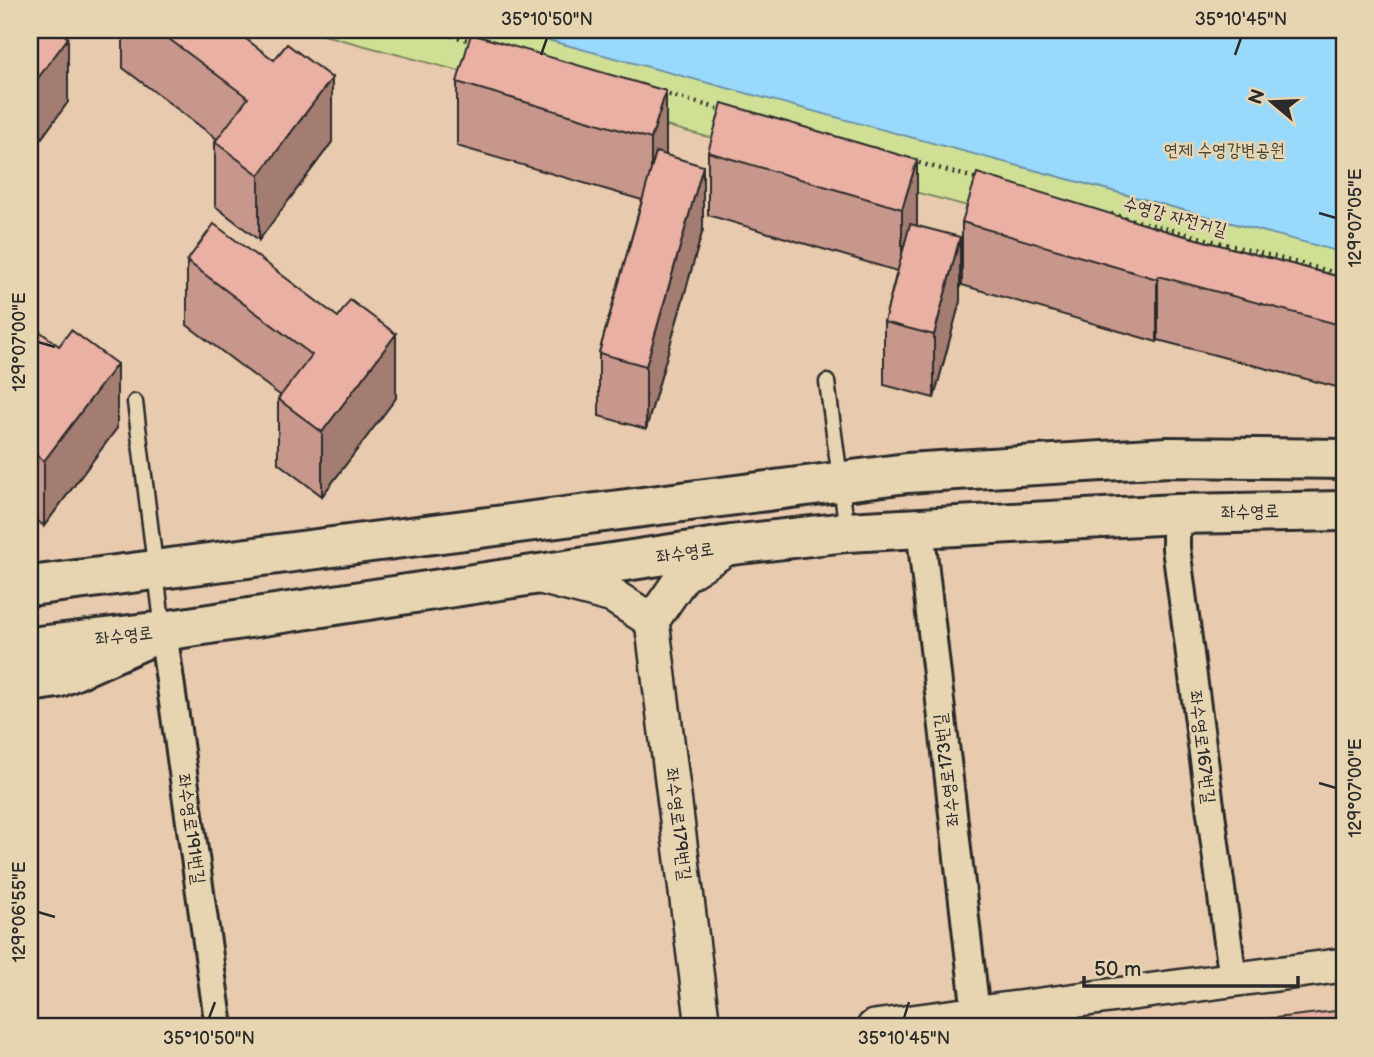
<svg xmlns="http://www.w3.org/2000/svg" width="1374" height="1057" font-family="'Balsamiq Sans','Poor Story',sans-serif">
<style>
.green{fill:#cfe094;stroke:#7d8660;stroke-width:2}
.water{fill:#99d9fb;stroke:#6d93a8;stroke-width:2}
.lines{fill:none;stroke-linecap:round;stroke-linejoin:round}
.service-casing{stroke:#2b2b2b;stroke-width:19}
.minor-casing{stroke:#2b2b2b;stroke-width:32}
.tertiary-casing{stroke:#2b2b2b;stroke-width:38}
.secondary-casing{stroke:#2b2b2b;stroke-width:44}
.trunk-casing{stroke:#2b2b2b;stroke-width:44}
.path{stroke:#2b2b2b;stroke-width:4.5;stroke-dasharray:2 5;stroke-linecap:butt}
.service{stroke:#e7d5b2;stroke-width:14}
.minor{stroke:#e7d5b2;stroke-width:26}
.tertiary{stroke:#e7d5b2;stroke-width:33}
.secondary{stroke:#e7d5b2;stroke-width:38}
.trunk{stroke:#e7d5b2;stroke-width:38}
.wall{fill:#c8978c;stroke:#2b2b2b;stroke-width:2}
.shaded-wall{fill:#a37b72;stroke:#2b2b2b;stroke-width:2}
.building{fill:#e9b0a3;stroke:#2b2b2b;stroke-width:2}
.ticks{fill:none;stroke:#2b2b2b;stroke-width:2.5}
.labels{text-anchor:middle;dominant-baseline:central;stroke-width:5;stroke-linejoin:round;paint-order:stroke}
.park-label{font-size:18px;fill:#44463b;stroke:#e7d5b2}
.street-label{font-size:18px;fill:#2b2b2b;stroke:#e7d5b2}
.neatline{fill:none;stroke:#2b2b2b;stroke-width:2.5}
.ticks-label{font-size:18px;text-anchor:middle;fill:#2b2b2b}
</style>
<rect width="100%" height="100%" fill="#e8caae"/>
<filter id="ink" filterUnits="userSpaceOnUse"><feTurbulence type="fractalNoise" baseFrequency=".0143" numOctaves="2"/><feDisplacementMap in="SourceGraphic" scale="14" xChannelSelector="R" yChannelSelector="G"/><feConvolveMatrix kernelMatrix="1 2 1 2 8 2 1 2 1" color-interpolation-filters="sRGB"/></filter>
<g filter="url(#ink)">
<path class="green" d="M 305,30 L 1344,30 L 1344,306 Z"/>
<path class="water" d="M 510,30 L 1344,30 L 1344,253 Z"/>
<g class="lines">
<defs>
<path id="service" d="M 827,382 L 847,530
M 135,402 L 163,630"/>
<path id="minor" d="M 1176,514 L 1176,548 L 1233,980
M 920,527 L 976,1014
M 163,631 L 219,1027"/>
<path id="tertiary" d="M 537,576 L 613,596 L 652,621 L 683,576 L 730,546
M 652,621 L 703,1027
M 874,1027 L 1344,965"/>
<path id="secondary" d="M 30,586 L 907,473 L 1168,457 L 1344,459
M 30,647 L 163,631 L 731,545 L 847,532 L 1176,514 L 1344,511"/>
<path id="trunk" d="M 30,682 L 57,678 L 163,631"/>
</defs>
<use href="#service" class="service-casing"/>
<use href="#minor" class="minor-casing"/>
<use href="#tertiary" class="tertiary-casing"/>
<use href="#secondary" class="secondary-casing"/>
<use href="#trunk" class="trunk-casing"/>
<path class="path" d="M 431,30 L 475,42
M 662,93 L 724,110
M 912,161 L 978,179
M 1111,214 L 1344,275"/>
<use href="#service" class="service"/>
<use href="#minor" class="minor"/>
<use href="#tertiary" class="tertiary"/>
<use href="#secondary" class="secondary"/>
<use href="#trunk" class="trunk"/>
</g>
<path class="wall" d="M 30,30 L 68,102 L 35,147 L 30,143 Z
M 123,30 L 234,30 L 332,142 L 259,240 L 215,206 L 215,142 L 217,139 L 123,68 Z
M 457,82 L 666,91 L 665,155 L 703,229 L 646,429 L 599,416 L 599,353 L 642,200 L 457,146 Z
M 708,152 L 917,160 L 916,226 L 960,301 L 934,398 L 884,385 L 884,322 L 897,271 L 708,215 Z
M 962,222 L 1170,232 L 1344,278 L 1344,389 L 1158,340 L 1157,342 L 962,285 Z
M 187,261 L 396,398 L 322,496 L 278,463 L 278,399 L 281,396 L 187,325 Z
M 30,324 L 117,428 L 44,526 L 30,515 Z"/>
<path class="shaded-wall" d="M 68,38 L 68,102 L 35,147 L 35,82 Z
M 332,78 L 332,142 L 259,240 L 259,175 Z
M 666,91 L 666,154 L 651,203 L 651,139 Z
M 917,160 L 917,224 L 902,272 L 902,209 Z
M 703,166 L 703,229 L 646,429 L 646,366 Z
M 960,237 L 960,301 L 934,398 L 934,335 Z
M 1158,276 L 1158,340 L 1157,342 L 1157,279 Z
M 396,334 L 396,398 L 322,496 L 322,432 Z
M 117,364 L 117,428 L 44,526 L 44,461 Z"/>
<path class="building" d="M 30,30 L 58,30 L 68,38 L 35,82 L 30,79 Z
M 157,30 L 234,30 L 274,60 L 287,44 L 332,78 L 259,175 L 215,142 L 248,98 Z
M 471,34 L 666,91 L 651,139 L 457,82 Z
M 722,103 L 917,160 L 902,209 L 708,152 Z
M 656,152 L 703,166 L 646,366 L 599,353 Z
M 977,173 L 1170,232 L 1344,278 L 1344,326 L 1158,276 L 1157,279 L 962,222 Z
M 214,224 L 338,317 L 350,300 L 396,334 L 322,432 L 278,399 L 312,355 L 187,261 Z
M 910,224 L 960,237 L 934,335 L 884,322 Z
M 30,324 L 59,346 L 71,330 L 117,364 L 44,461 L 30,451 L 30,388 L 33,384 L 30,381 Z
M 1344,1010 L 1344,1027 L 1199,1027 Z"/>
</g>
<path class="ticks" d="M 541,55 L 547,38M 1235,55 L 1241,38M 1319,213 L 1336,218M 38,342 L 55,347M 1319,783 L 1336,788M 38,912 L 55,917M 209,1018 L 215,1002M 904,1018 L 909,1002"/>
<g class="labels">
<g class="park-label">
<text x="1224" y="150">연제 수영강변공원</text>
</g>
<g class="street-label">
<text transform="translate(1175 217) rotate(15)">수영강 자전거길</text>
<text transform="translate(1250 512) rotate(-2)">좌수영로</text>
<text transform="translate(685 553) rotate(-9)">좌수영로</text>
<text transform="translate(124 636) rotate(-7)">좌수영로</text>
<text transform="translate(1202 747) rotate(83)">좌수영로167번길</text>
<text transform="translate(947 770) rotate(-97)">좌수영로173번길</text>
<text transform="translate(678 824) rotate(83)">좌수영로179번길</text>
<text transform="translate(191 829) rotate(82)">좌수영로191번길</text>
</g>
</g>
<rect width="1374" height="1057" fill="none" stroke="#e7d5b2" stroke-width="77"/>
<g transform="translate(1272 102) rotate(289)" stroke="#e7d5b2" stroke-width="5" paint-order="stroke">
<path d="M0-5L12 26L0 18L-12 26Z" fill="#2b2b2b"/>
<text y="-10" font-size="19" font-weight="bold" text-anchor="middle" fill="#2b2b2b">N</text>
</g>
<path d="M1084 976v10h214v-10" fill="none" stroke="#2b2b2b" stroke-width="3.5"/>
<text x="1094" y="976" font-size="21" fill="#2b2b2b" stroke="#e7d5b2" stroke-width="5" paint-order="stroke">50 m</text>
<rect x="38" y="38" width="1298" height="980" class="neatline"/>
<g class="ticks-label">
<text x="547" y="25">35°10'50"N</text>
<text x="1241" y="25">35°10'45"N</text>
<text transform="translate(1355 218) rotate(-90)" y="6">129°07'05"E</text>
<text transform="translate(19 342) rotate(-90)" y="6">129°07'00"E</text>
<text transform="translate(1355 788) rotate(-90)" y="6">129°07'00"E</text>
<text transform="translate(19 912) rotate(-90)" y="6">129°06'55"E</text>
<text x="209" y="1044">35°10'50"N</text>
<text x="904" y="1044">35°10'45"N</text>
</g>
</svg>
